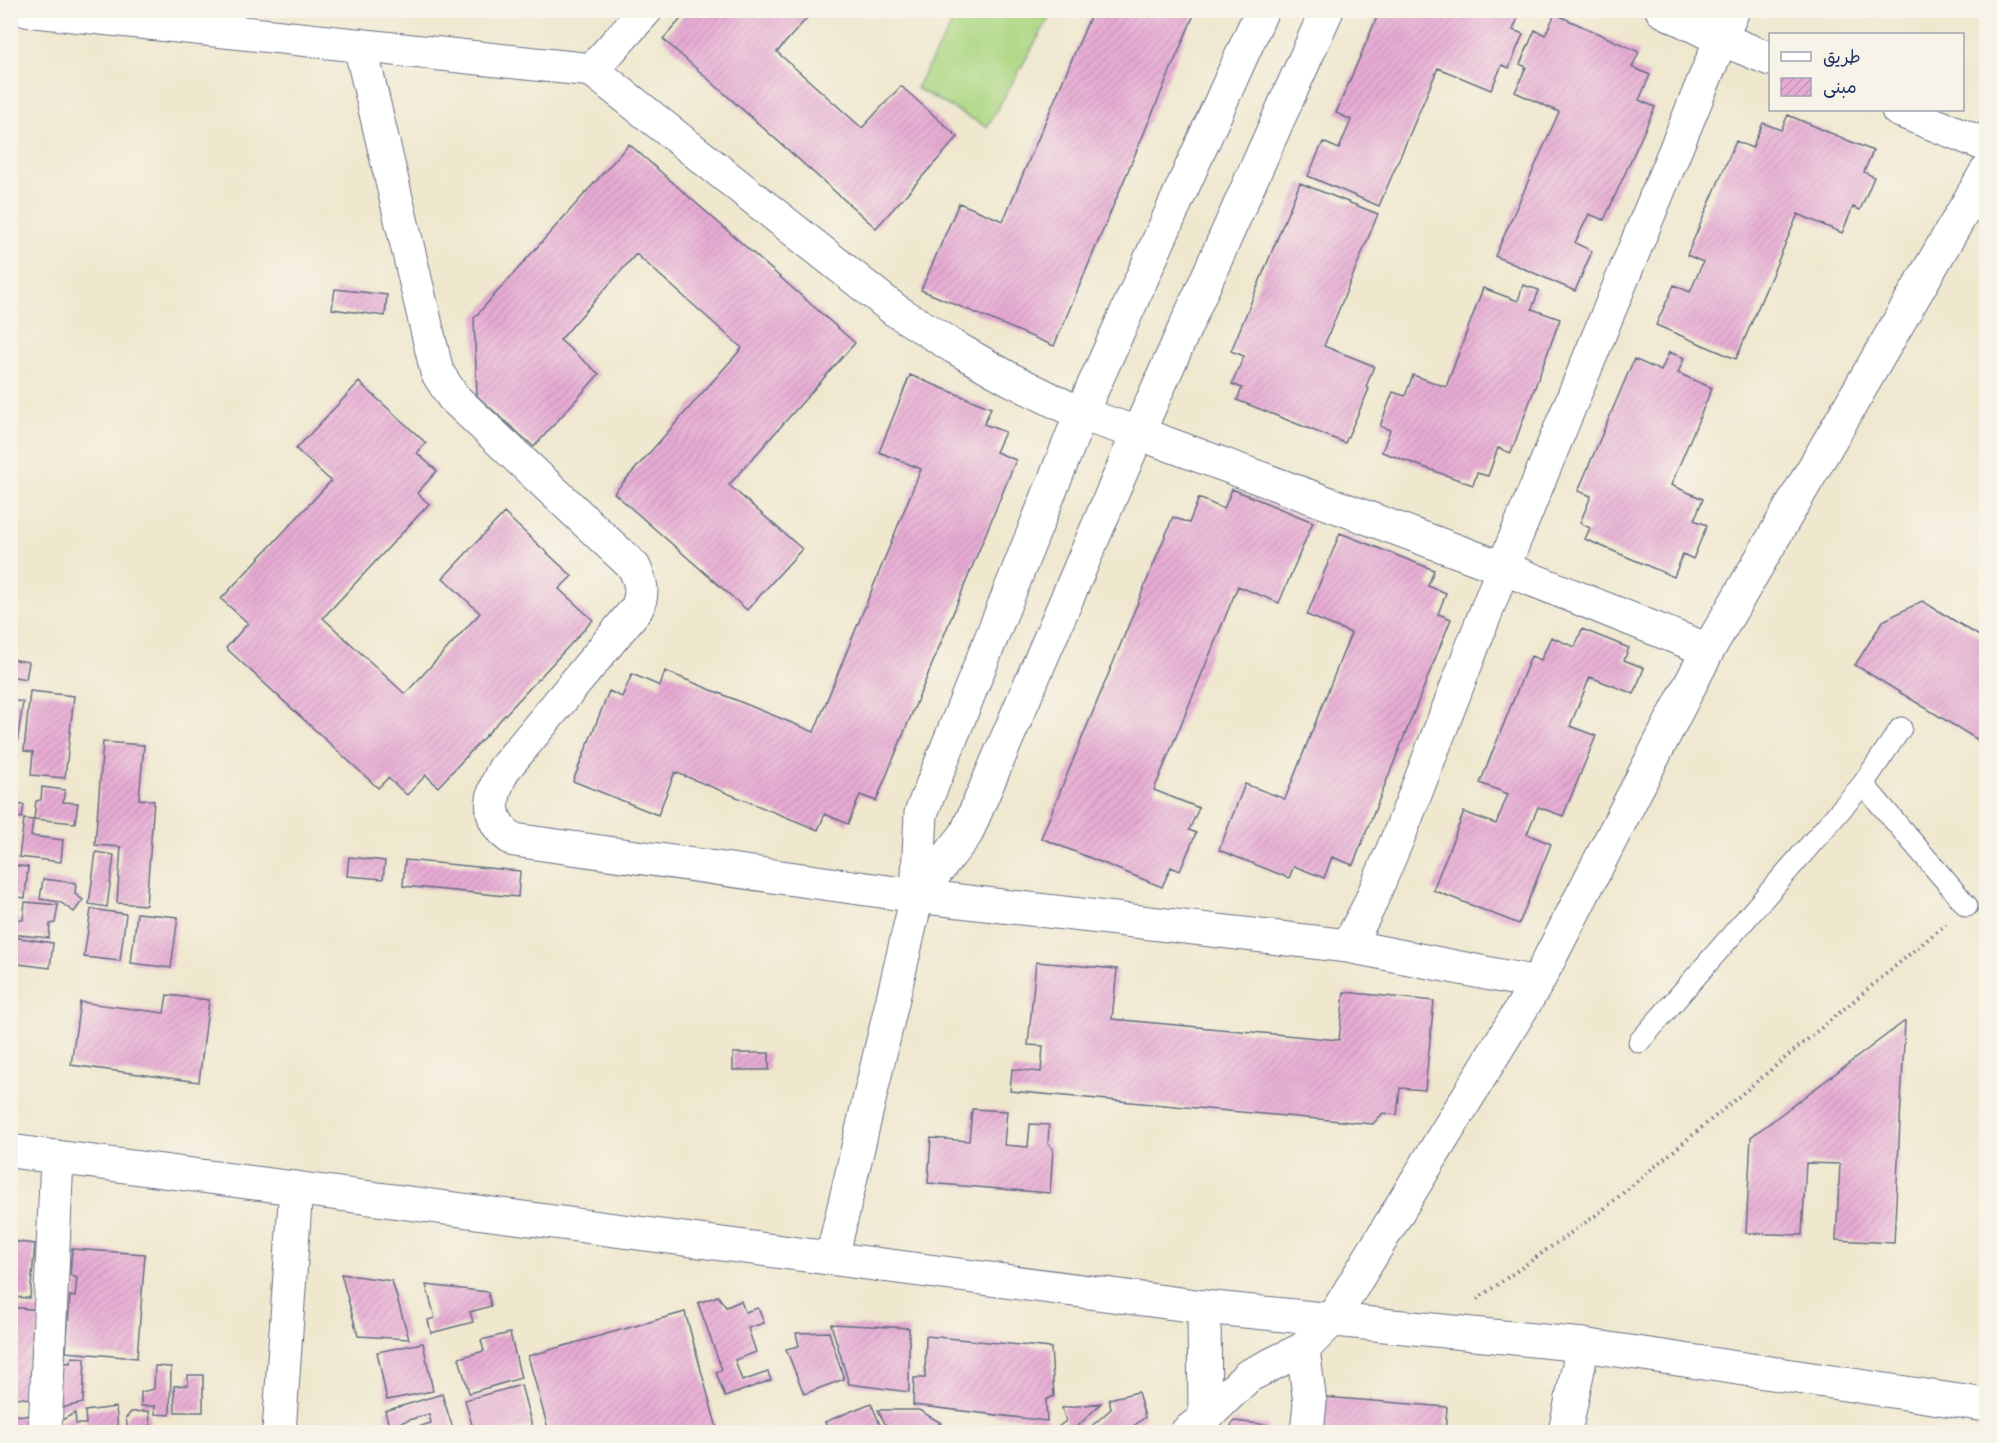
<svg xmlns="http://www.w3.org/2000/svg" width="1997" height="1443" font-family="Delius,'Playpen Sans Arabic',sans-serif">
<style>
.grass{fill:#acd782;stroke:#648370;stroke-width:1.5}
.building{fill:url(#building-hatch)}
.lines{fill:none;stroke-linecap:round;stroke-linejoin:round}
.service-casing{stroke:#656f85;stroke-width:23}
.minor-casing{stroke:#656f85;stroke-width:35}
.tertiary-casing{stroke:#656f85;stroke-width:35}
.path{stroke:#656f85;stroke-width:4;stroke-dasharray:1.5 4.5;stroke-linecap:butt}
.service{stroke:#fff;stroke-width:21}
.minor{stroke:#fff;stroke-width:33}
.tertiary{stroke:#fff;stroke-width:33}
</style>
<defs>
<pattern id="building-hatch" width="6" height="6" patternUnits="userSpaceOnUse" patternTransform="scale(1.5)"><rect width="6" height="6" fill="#e7abd3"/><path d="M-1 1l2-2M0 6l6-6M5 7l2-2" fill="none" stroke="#c693b8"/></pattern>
</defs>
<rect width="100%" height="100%" fill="#f7f3e8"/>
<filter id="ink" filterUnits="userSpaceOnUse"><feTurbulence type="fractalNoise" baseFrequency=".0167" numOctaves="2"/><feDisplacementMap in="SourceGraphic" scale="12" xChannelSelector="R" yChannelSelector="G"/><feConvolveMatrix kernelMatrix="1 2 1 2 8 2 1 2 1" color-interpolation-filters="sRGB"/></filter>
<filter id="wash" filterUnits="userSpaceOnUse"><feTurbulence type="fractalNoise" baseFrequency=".008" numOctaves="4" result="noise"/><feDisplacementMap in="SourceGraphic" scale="24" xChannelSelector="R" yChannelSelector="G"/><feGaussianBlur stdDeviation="1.35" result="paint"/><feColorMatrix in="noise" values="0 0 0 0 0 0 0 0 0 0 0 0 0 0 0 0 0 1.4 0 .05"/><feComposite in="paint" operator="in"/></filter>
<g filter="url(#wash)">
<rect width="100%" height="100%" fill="#efe7ce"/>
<path class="grass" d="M 960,10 L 1053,11 L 987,127 L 916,88 Z"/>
<g id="blocks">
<path class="building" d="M 689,10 L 814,10 L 777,52 L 862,128 L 901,86 L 958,137 L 876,228 L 663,39 Z
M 1093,10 L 1196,10 L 1054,346 L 921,290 L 959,203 L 1003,221 Z
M 1380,10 L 1521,10 L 1513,30 L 1523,34 L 1509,68 L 1502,65 L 1491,90 L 1438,68 L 1379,206 L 1308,176 L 1323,142 L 1339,149 L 1351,120 L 1336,113 Z
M 1555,14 L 1639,52 L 1632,67 L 1650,75 L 1639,100 L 1655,107 L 1604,220 L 1589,214 L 1575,243 L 1592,251 L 1575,291 L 1495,256 L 1559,112 L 1515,92 L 1526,67 L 1520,64 L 1535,30 L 1545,35 Z
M 1788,115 L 1873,151 L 1864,172 L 1874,177 L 1860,210 L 1853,207 L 1842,233 L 1798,214 L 1736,359 L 1656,325 L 1674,285 L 1690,292 L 1703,262 L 1687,255 L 1736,141 L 1752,148 L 1763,123 L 1781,130 Z
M 629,144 L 855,343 L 729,485 L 802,549 L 747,610 L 614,493 L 742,348 L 636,254 L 560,340 L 599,374 L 534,447 L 477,396 L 474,318 Z
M 1300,183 L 1378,214 L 1324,346 L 1374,366 L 1366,387 L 1369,389 L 1345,443 L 1237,400 L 1242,388 L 1232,384 L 1244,356 L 1231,351 Z
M 1523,285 L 1539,290 L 1532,309 L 1560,319 L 1511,453 L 1498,448 L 1488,476 L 1477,473 L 1473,485 L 1382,452 L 1390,430 L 1380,426 L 1393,392 L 1405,396 L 1413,375 L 1446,387 L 1483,288 L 1518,301 Z
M 335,289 L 387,295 L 385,316 L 332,309 Z
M 1669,352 L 1684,358 L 1678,373 L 1712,388 L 1671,485 L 1703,499 L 1694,520 L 1707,525 L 1693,559 L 1683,554 L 1674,577 L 1585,539 L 1590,528 L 1580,523 L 1591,496 L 1578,491 L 1634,359 L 1661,371 Z
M 910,375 L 991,408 L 984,424 L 1005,432 L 996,452 L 1016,460 L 876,801 L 860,795 L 848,824 L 825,814 L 818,830 L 675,772 L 658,815 L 573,781 L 609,691 L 622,697 L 632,674 L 660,686 L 665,671 L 814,732 L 921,469 L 879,452 Z
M 359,382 L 426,443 L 417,453 L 437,471 L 417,493 L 429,504 L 323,618 L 405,694 L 480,613 L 443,578 L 504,513 L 572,576 L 559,589 L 593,620 L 438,787 L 426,775 L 407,795 L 388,778 L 378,788 L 226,648 L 248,623 L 221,599 L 331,481 L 296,449 Z
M 1232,489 L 1313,522 L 1279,603 L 1238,586 L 1154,790 L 1199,808 L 1189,830 L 1196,833 L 1180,871 L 1171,867 L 1162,887 L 1041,838 L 1173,517 L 1189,523 L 1199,498 L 1224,509 Z
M 1340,533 L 1434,570 L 1428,586 L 1446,593 L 1438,614 L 1451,619 L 1353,865 L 1332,857 L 1324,878 L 1294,866 L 1289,878 L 1219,850 L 1245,784 L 1285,799 L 1351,633 L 1307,615 Z
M 1922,601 L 1986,640 L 1986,745 L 1855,665 L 1883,621 Z
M 1582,629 L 1629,648 L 1624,660 L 1644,668 L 1634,694 L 1590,677 L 1570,726 L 1596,736 L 1563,816 L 1538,807 L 1527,834 L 1551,844 L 1519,924 L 1433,890 L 1464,812 L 1496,824 L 1508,794 L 1480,783 L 1531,656 L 1541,660 L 1551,637 L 1575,647 Z
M 10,659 L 29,662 L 26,679 L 10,676 Z
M 30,691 L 74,696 L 65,778 L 31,775 L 33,752 L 24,751 Z
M 10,700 L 23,702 L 13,773 L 10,773 Z
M 103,742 L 144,745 L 139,799 L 154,801 L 146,905 L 117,903 L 121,847 L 95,845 Z
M 42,787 L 65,790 L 63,802 L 78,803 L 75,823 L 34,819 L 36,801 L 41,800 Z
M 10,804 L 24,805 L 22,818 L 15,817 L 12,842 L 10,842 Z
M 24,819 L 33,820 L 31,836 L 63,840 L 61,862 L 19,857 Z
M 96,852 L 114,855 L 107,907 L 89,904 Z
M 349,857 L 385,861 L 383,879 L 347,876 Z
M 405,860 L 520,871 L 518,897 L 403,886 Z
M 10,865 L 28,867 L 25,898 L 10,896 Z
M 43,879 L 76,883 L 75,894 L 83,900 L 74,912 L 60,902 L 40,899 Z
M 25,902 L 58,905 L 55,923 L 50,924 L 49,938 L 10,934 L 10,918 L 23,920 Z
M 91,909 L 126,914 L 120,961 L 84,957 Z
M 137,913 L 178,917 L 171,968 L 131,963 Z
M 13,937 L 53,943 L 50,968 L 10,963 L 10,947 Z
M 1036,962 L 1117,969 L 1112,1019 L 1339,1040 L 1344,992 L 1434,1001 L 1425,1090 L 1400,1088 L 1397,1115 L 1383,1113 L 1373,1124 L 1010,1091 L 1012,1069 L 1041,1072 L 1043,1046 L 1028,1045 Z
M 167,995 L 209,1000 L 199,1082 L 71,1065 L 80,1002 L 164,1013 Z
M 1905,1021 L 1894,1243 L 1836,1240 L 1840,1164 L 1806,1163 L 1802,1235 L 1746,1233 L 1751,1137 Z
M 733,1053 L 769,1053 L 769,1070 L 733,1070 Z
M 972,1109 L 1007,1111 L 1004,1145 L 1028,1147 L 1030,1124 L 1049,1125 L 1048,1144 L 1053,1149 L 1050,1193 L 928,1183 L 931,1138 L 969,1141 Z
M 10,1241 L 35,1244 L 30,1298 L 10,1297 Z
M 72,1249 L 145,1254 L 137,1358 L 66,1352 L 70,1296 L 75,1297 L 77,1278 L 70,1275 Z
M 341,1274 L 392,1281 L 409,1339 L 358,1336 Z
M 426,1285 L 488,1292 L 491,1306 L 470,1312 L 473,1322 L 431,1333 L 428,1320 L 435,1318 Z
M 718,1296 L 726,1307 L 741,1301 L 745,1312 L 758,1308 L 764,1323 L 748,1328 L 756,1352 L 735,1360 L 742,1381 L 768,1372 L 771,1380 L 725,1397 L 716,1372 L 722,1370 L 698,1303 Z
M 10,1307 L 40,1310 L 32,1399 L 10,1397 Z
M 685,1312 L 718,1432 L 549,1432 L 528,1356 Z
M 831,1324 L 909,1328 L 909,1392 L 849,1384 Z
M 829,1332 L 844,1379 L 804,1394 L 786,1349 L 799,1346 L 796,1333 Z
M 510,1333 L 521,1378 L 469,1393 L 459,1358 L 484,1351 L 481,1340 Z
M 926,1336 L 1051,1348 L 1054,1396 L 1046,1400 L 1047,1421 L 913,1405 L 914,1378 L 925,1378 Z
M 423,1343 L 433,1391 L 387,1400 L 377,1352 Z
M 72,1357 L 85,1358 L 83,1403 L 56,1409 L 52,1362 L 70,1363 Z
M 155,1366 L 171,1367 L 170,1415 L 155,1414 L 155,1406 L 141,1406 L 141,1392 L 154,1389 Z
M 188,1375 L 203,1375 L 203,1412 L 175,1412 L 174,1386 L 188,1385 Z
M 521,1385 L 532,1426 L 509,1432 L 474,1432 L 465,1400 Z
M 1138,1392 L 1145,1417 L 1126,1432 L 1089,1432 L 1087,1430 L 1111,1409 L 1109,1399 Z
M 442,1394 L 454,1432 L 402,1432 L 431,1423 L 429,1414 L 389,1426 L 385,1411 Z
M 1324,1397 L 1447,1407 L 1445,1432 L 1321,1432 Z
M 871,1403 L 883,1432 L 829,1432 L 825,1422 Z
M 1101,1403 L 1078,1426 L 1082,1432 L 1051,1432 L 1066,1421 L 1062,1408 Z
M 116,1407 L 118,1430 L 117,1432 L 54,1432 L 60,1421 L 75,1413 L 76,1424 L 86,1424 L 85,1411 Z
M 878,1410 L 919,1410 L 941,1423 L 924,1432 L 889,1432 Z
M 149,1411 L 151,1432 L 128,1432 L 126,1418 L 131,1412 Z
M 10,1415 L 36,1416 L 36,1432 L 10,1432 Z
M 1234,1421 L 1268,1425 L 1267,1431 L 1256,1430 L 1256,1432 L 1227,1432 Z"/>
</g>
</g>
<g filter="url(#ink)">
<use href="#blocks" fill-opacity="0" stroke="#656f85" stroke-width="1.5"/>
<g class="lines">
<defs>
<path id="service" d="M 1863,784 L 1967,906
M 1639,1042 L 1863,784 L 1901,728"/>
<path id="minor" d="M 26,10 L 592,70 L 646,10
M 1662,10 L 1721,39 L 1770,59
M 360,45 L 437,372 L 453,397 L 634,567 C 641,582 644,592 637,608 L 504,769 C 490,795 484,821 514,840 L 917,896 L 1348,946
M 592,70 L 895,310 L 954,347 L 1010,379 L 1081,414 L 1138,433 L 1503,568 L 1708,650
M 1898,110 L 1986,145
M 917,896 L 966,834 L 1138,433 L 1327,10
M 1537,983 L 1348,946 L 1368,908 L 1402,828 L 1503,568 L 1733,10
M 832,1258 L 917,896 L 921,813 L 1081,414 L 1262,10
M 1204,1307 L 1205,1418
M 1303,1349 L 1310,1403 L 1307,1432
M 45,1432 L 57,1157
M 279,1432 L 296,1188
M 1187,1432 L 1205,1418 L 1248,1376 L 1303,1349 L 1332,1320 L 1537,983 L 1708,650 L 1986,172
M 1565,1432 L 1583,1345"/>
<path id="tertiary" d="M 10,1151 L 1204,1307 L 1583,1345 L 1986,1405"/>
</defs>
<use href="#service" class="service-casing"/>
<use href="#minor" class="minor-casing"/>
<use href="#tertiary" class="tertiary-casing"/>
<path class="path" d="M 1477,1299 L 1599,1213 L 1946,924"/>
<use href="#service" class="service"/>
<use href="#minor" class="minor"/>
<use href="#tertiary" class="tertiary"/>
</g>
</g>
<rect width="1997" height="1443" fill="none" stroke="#f7f3e8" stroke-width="36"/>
<rect x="1769" y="33" width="195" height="78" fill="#f7f3e8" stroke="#9fa5b1" stroke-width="1.5"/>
<rect x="1781" y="52" width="30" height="9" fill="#ffffff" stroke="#9fa5b1" stroke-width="1.5"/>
<text x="1823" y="63" font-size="18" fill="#1b2f5e">طريق</text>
<rect x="1781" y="78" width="30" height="18" fill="url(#building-hatch)" stroke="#9fa5b1" stroke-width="1.5"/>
<text x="1823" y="93" font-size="18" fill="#1b2f5e">مبنى</text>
</svg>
